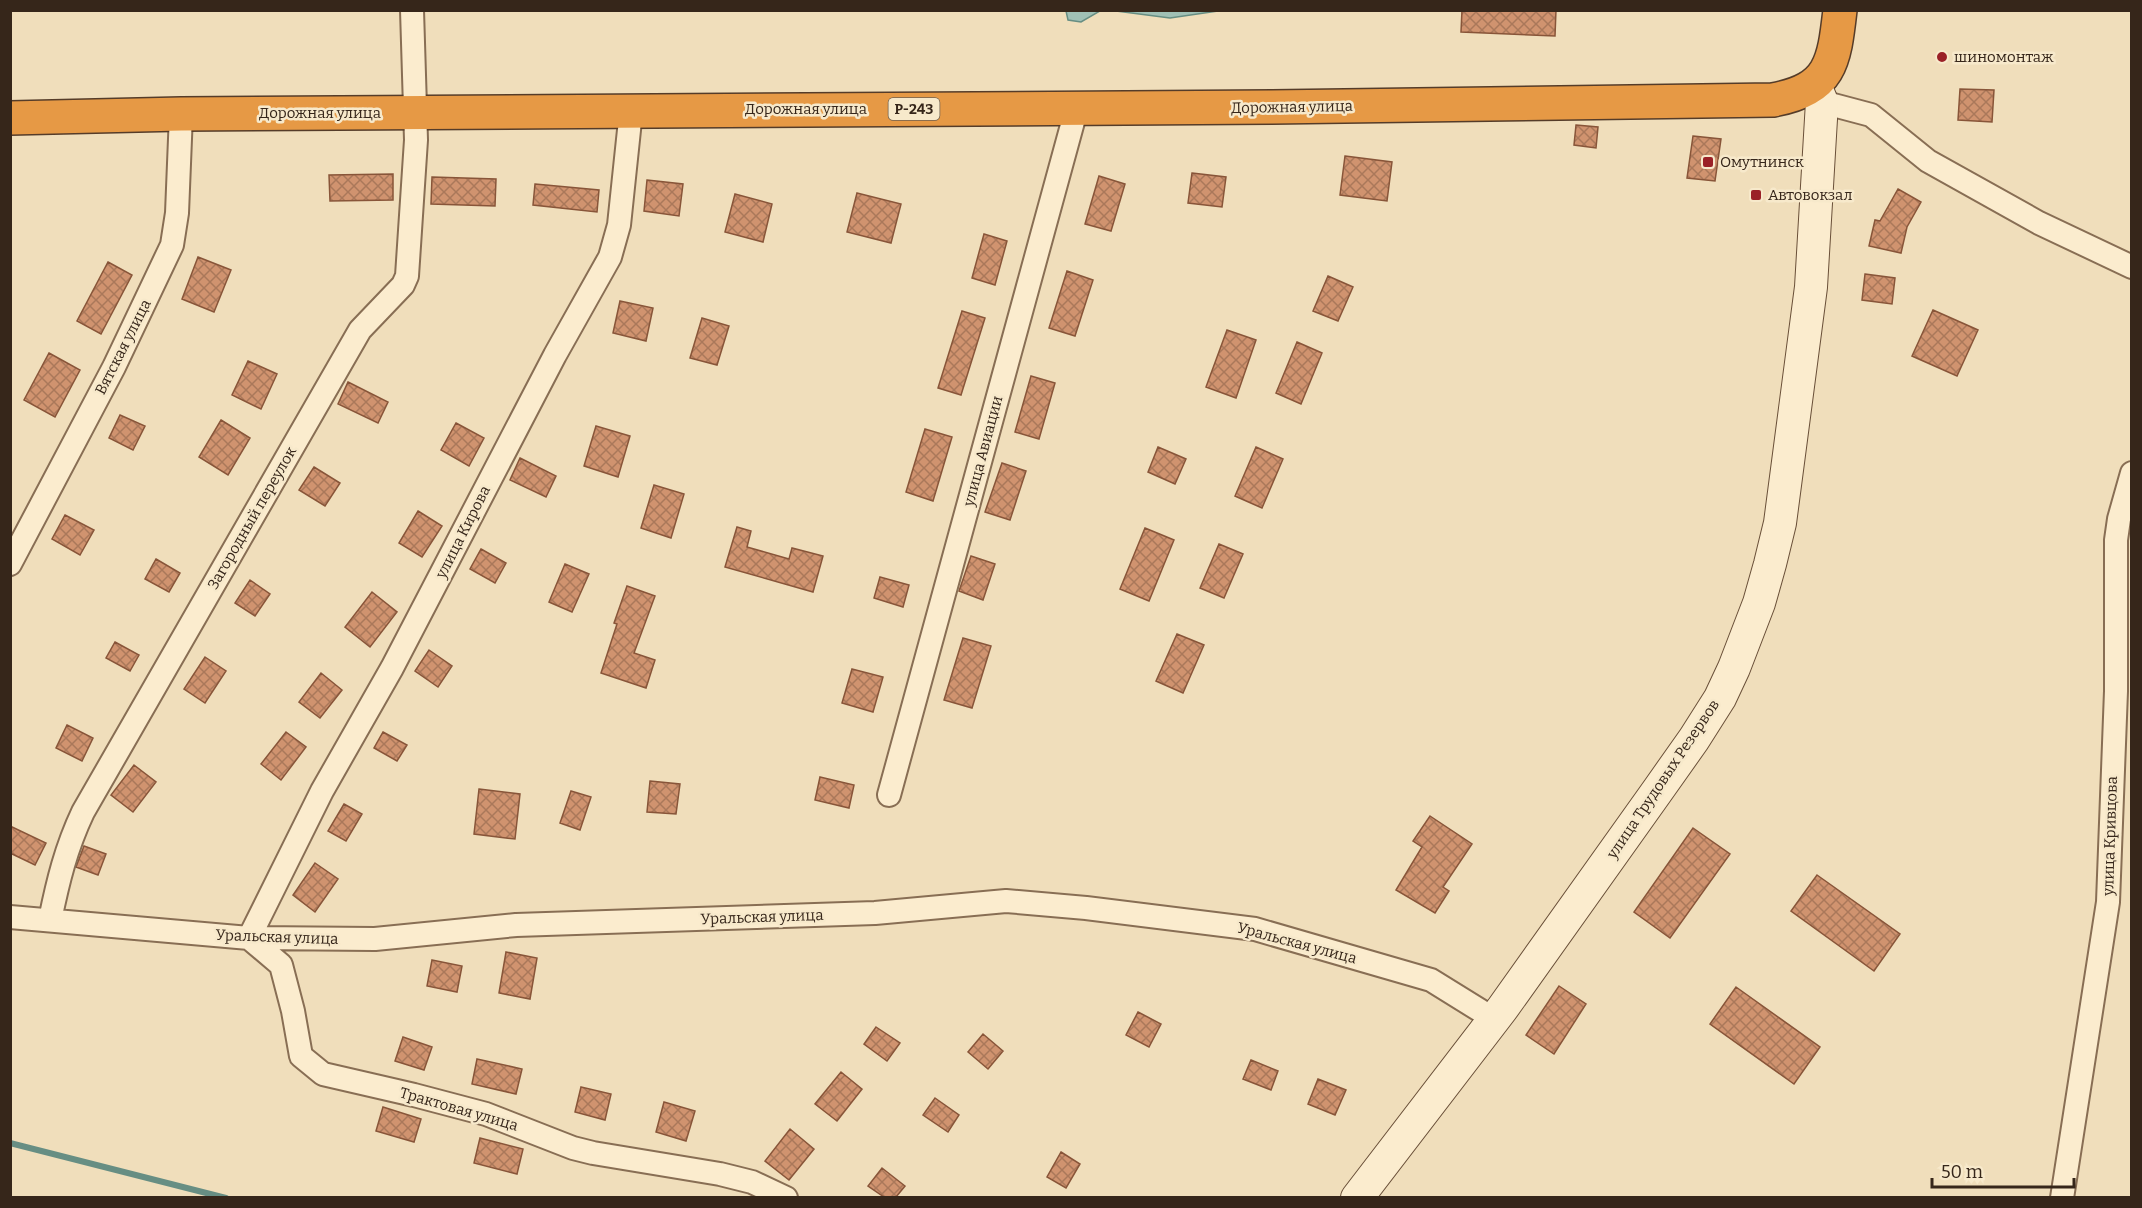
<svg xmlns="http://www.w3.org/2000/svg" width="2142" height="1208" font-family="Bitter,serif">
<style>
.water{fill:#a0c0b5;stroke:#678e83;stroke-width:1.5}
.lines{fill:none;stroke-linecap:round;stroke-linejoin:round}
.stream{stroke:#678e83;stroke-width:6}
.building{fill:url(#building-cross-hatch);stroke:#885539;stroke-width:1.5}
.street-casing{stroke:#886e54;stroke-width:26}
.secondary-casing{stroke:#694f38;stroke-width:34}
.highway-casing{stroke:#553c29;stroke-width:36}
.street{stroke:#fbecce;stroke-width:22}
.secondary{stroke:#fbecce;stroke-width:32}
.highway{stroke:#e69945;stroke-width:33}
.poi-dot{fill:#9a2127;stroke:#f7e9cb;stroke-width:2}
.labels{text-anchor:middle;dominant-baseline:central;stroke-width:5;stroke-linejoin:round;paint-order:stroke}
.shield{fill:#f7e9cb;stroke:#70604f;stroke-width:1.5}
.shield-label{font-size:14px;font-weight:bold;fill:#36261a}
.poi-label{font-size:15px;fill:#36261a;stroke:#f7e9cb;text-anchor:start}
.street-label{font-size:15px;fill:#36261a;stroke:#f7e9cb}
</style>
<defs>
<pattern id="building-cross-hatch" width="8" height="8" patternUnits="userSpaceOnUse" patternTransform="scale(1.5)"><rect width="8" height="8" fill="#d0936f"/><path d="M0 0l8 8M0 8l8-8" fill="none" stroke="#aa785a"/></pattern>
</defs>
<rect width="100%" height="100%" fill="#f0debb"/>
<path class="water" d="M 1066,11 L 1066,10 L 1100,11 L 1081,22 L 1068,20 Z
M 1116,11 L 1218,11 L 1170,18 Z"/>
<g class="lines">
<path class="stream" d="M 10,1143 L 226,1198"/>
</g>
<path class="building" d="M 1462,10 L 1556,10 L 1555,36 L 1461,32 Z
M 1960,89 L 1994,90 L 1992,122 L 1958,120 Z
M 1576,125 L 1598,127 L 1596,148 L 1574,145 Z
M 1693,136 L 1721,139 L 1715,181 L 1687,178 Z
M 1345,156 L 1392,162 L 1387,201 L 1340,195 Z
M 1192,173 L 1226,177 L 1222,207 L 1188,203 Z
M 393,174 L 393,200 L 330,201 L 329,175 Z
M 1099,176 L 1125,184 L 1111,231 L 1085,224 Z
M 432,177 L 496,179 L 495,206 L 431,204 Z
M 647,180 L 683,184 L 679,216 L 644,211 Z
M 535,184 L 599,190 L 597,212 L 533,205 Z
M 1898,189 L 1921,202 L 1907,227 L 1901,253 L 1869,246 L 1875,220 L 1880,221 Z
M 857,193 L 901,204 L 891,243 L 847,232 Z
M 735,194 L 772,204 L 763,242 L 725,232 Z
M 984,234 L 1007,241 L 995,285 L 972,278 Z
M 198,257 L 231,270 L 214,312 L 182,299 Z
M 108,262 L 132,275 L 101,334 L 77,321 Z
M 1067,271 L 1093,280 L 1075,336 L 1049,328 Z
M 1865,274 L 1895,278 L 1892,304 L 1862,300 Z
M 1328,276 L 1353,287 L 1338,321 L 1313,311 Z
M 620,301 L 653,308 L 646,341 L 613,333 Z
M 1933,310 L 1978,330 L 1957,376 L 1912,356 Z
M 962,311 L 985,318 L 961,395 L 938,388 Z
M 702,318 L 729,326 L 717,365 L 690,358 Z
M 1227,330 L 1256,340 L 1236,398 L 1206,387 Z
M 1297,342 L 1322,353 L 1301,404 L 1276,393 Z
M 49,353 L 80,370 L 55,417 L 24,400 Z
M 248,361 L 277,374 L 261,409 L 232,395 Z
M 1031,376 L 1055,383 L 1039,439 L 1015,432 Z
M 348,382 L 388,402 L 378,423 L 338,404 Z
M 120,415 L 145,426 L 133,450 L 109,438 Z
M 221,420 L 250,438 L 228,475 L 199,457 Z
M 456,423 L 484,438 L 469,466 L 441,450 Z
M 596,426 L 630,436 L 618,477 L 584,466 Z
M 925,429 L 952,437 L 933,501 L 906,492 Z
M 1158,447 L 1186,459 L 1175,484 L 1148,472 Z
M 1256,447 L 1283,459 L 1262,508 L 1235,496 Z
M 520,458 L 556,476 L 546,497 L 510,480 Z
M 1002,463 L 1026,471 L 1010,520 L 985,512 Z
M 314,467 L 340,483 L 325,506 L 299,490 Z
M 654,485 L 684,494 L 671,538 L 641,528 Z
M 418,511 L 442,526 L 422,557 L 399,543 Z
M 65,515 L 94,530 L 80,555 L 52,539 Z
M 737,527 L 751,531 L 747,547 L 789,559 L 792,548 L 823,556 L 813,592 L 725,567 Z
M 1145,528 L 1174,540 L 1149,601 L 1120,589 Z
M 1219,544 L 1243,554 L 1224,598 L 1200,588 Z
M 481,549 L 506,563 L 495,583 L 470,569 Z
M 971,556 L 995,564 L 983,600 L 959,591 Z
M 156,559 L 180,573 L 169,592 L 145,579 Z
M 565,564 L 589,574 L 572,612 L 549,602 Z
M 880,577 L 909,585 L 903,607 L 874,598 Z
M 250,580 L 270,594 L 255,616 L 235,603 Z
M 627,586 L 655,596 L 634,653 L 655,660 L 646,688 L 601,673 L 617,624 L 614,623 Z
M 372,592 L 397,612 L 370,647 L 345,627 Z
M 1177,634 L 1204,645 L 1183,693 L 1156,681 Z
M 963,638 L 991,646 L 972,708 L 944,700 Z
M 115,642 L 139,655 L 130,671 L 106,658 Z
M 429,650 L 452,666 L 438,687 L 415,671 Z
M 205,657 L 226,671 L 205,703 L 184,689 Z
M 852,669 L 883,677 L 873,712 L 842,703 Z
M 321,673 L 342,690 L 320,718 L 299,702 Z
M 67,725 L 93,738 L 82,761 L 56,748 Z
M 286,732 L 306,747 L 281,780 L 261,764 Z
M 383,732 L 407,745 L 397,761 L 374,748 Z
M 134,765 L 156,782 L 133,812 L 111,795 Z
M 820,777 L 854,785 L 849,808 L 815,800 Z
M 650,781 L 680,784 L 676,814 L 647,812 Z
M 479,789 L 520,794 L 515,839 L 474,834 Z
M 571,791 L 591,797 L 580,830 L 560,823 Z
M 344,804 L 362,814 L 346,841 L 328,831 Z
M 1430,816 L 1472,844 L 1443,887 L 1449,891 L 1435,913 L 1396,890 L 1422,847 L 1413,841 Z
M 10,826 L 46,843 L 35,865 L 10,853 Z
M 1693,828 L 1730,854 L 1670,938 L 1634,912 Z
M 84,846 L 106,854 L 98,875 L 76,867 Z
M 315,863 L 338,879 L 315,912 L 293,895 Z
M 1817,875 L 1900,934 L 1874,971 L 1791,911 Z
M 506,952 L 537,958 L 530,999 L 499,993 Z
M 432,960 L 462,966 L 457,992 L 427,986 Z
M 1559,986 L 1586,1004 L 1554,1054 L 1526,1035 Z
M 1736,987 L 1820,1047 L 1794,1084 L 1710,1024 Z
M 1138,1012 L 1161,1024 L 1149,1047 L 1126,1035 Z
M 876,1027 L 900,1043 L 887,1061 L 864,1044 Z
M 983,1034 L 1003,1051 L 988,1069 L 968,1052 Z
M 403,1037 L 432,1047 L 424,1070 L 395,1061 Z
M 477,1059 L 522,1069 L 516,1094 L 472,1084 Z
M 1251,1060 L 1278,1071 L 1271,1090 L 1243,1079 Z
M 841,1072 L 862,1089 L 837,1121 L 815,1104 Z
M 1318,1079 L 1346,1090 L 1335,1115 L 1308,1104 Z
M 581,1087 L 611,1094 L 605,1120 L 575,1112 Z
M 935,1098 L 959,1115 L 948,1132 L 923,1115 Z
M 664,1102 L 695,1111 L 686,1141 L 656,1132 Z
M 383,1107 L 421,1119 L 414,1142 L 376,1131 Z
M 790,1129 L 814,1149 L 789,1180 L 765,1161 Z
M 480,1138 L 523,1149 L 517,1174 L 474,1163 Z
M 1061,1152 L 1080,1164 L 1066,1188 L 1047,1177 Z
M 882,1168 L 905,1186 L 896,1197 L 884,1197 L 868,1186 Z"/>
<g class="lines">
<defs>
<path id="street" d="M 1822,102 L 1871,115 L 1928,161 L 2039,223 L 2132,267
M 631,111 L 619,225 L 610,257 L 555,355 L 392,668 L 322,791 L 249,938 L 281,965 L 293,1011 L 301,1056 L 323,1074 L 414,1095 L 486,1114 L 573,1148 L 593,1153 L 720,1174 L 752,1182 L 786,1198
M 10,564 L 114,367 L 172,245 L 177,213 L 181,114
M 889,795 L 1077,107
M 10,917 L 249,938 L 375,939 L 516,925 L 875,913 L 1006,901 L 1086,908 L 1255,929 L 1431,980 L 1494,1019
M 50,920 C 58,881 66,848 83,812 L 360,330 L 403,285 L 407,276 L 416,140 L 412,10
M 2062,1198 L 2108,902 L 2116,691 L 2116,540 L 2119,519 L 2132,473"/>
<path id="secondary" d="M 1357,1198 L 1502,1009 L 1658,790 L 1694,739 L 1720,698 L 1734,668 L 1759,603 L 1770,564 L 1780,523 L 1811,287 L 1822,102 L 1815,85"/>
<path id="highway" d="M 10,118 L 181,114 L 1272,107 L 1773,100 C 1831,89 1834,63 1840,10"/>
</defs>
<use href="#street" class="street-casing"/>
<use href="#secondary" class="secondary-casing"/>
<use href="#highway" class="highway-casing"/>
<use href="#street" class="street"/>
<use href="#secondary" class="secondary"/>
<use href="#highway" class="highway"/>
</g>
<g class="poi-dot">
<circle cx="1942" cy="57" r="6"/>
<rect x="1702" y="156" width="12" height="12" rx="3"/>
<rect x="1750" y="189" width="12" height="12" rx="3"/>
</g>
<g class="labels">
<rect class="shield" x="888.5" y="98" width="51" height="22" rx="4.5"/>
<g class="shield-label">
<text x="914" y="109">Р-243</text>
</g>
<g class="poi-label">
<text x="1954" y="57">шиномонтаж</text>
<text x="1720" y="162">Омутнинск</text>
<text x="1768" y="195">Автовокзал</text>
</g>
<g class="street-label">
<text transform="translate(1292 107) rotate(-1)">Дорожная улица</text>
<text x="806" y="109">Дорожная улица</text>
<text x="320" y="113">Дорожная улица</text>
<text transform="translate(123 347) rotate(-63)">Вятская улица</text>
<text transform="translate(983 451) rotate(-75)">улица Авиации</text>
<text transform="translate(252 518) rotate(-60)">Загородный переулок</text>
<text transform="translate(463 532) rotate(-63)">улица Кирова</text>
<text transform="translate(1663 779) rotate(-56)">улица Трудовых Резервов</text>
<text transform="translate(2110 836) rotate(-88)">улица Кривцова</text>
<text transform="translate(762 917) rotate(-2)">Уральская улица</text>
<text transform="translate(277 937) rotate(2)">Уральская улица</text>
<text transform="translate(1297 943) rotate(15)">Уральская улица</text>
<text transform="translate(459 1109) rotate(16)">Трактовая улица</text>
</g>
</g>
<rect width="2142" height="1208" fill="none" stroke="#36261a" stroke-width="24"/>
<path d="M1932 1178v9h142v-9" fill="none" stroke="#36261a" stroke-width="3"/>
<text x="1941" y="1178" font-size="18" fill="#36261a" stroke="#f7e9cb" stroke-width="4.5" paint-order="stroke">50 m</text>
</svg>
